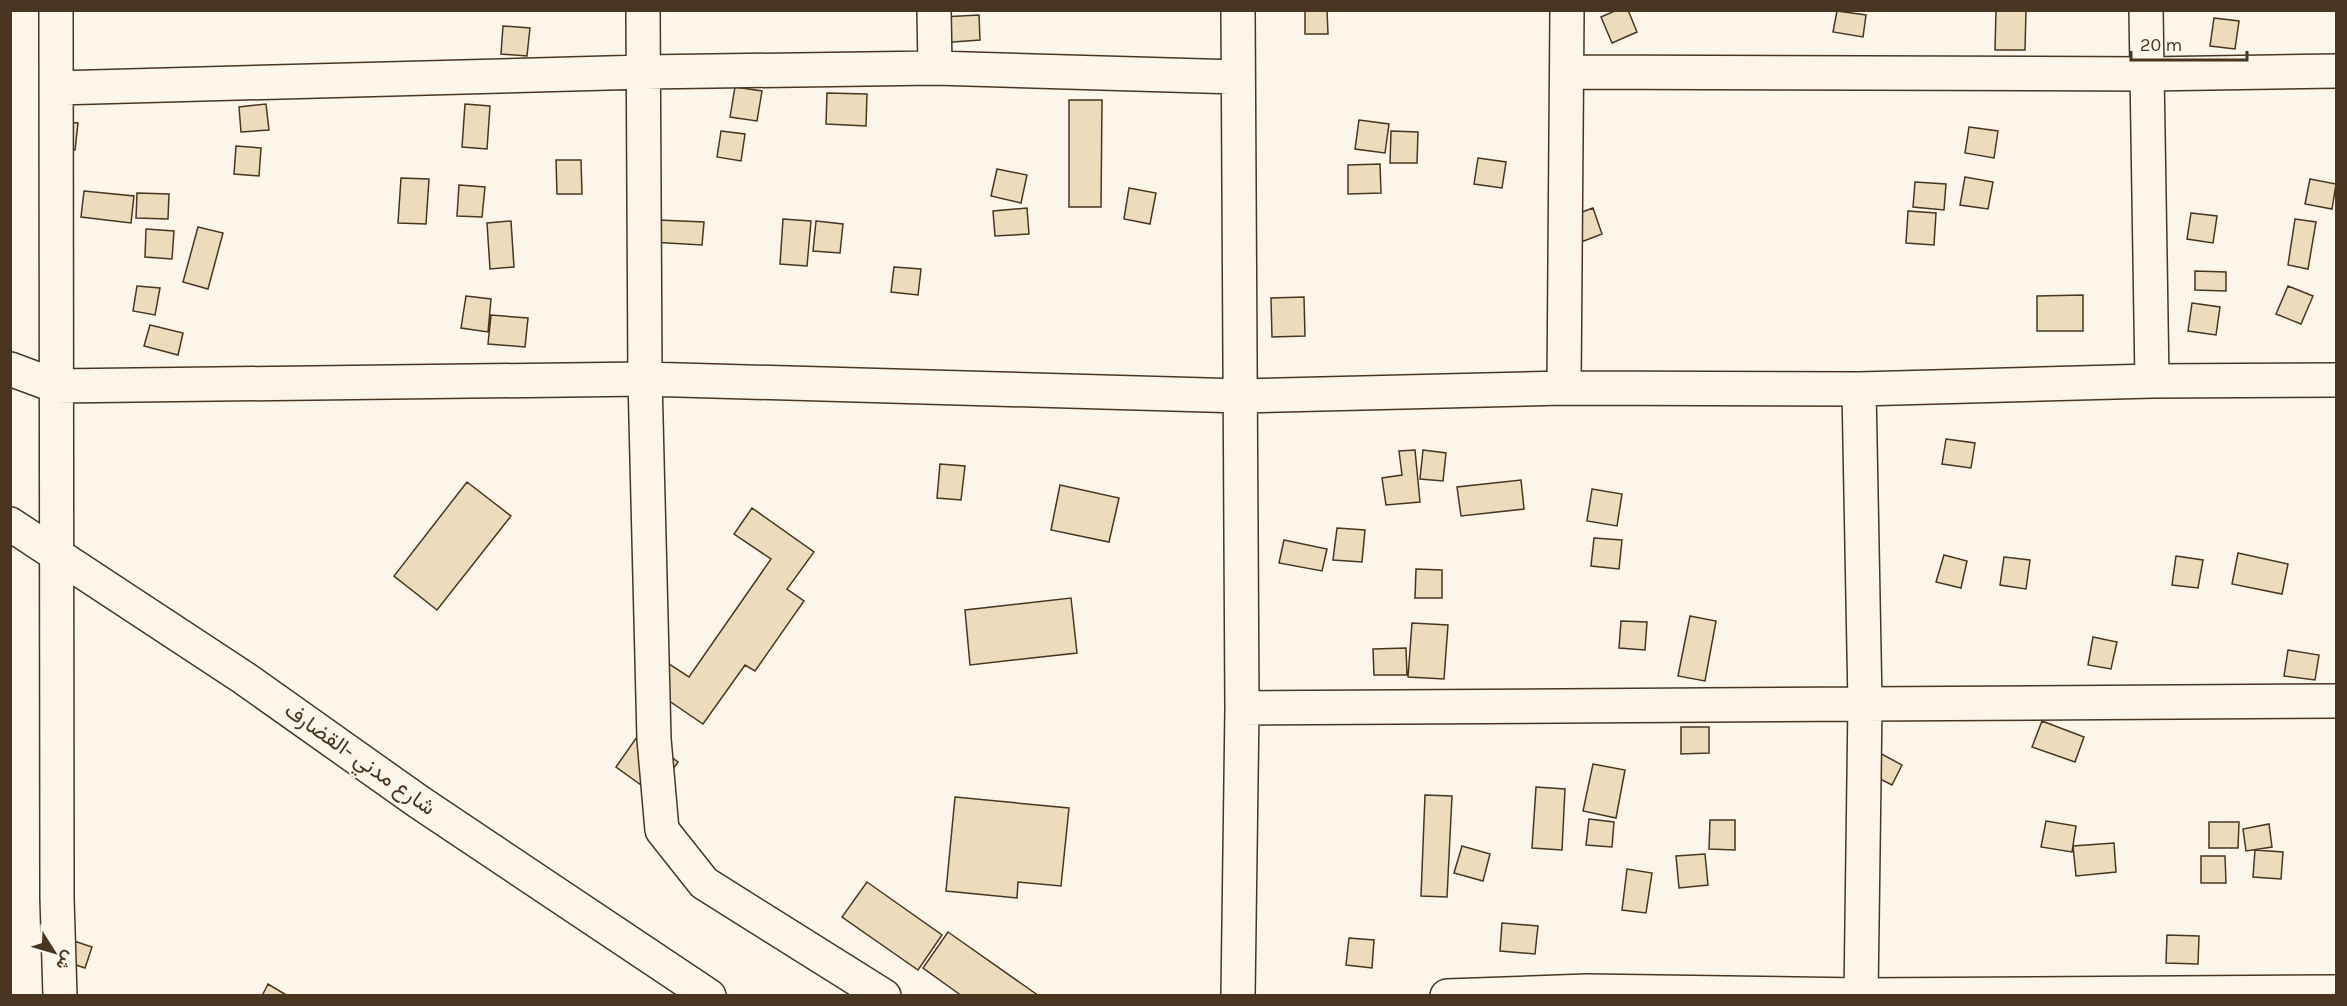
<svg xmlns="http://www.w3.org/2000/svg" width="2347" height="1006" font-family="Karla,Vazirmatn,sans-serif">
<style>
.building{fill:#ecdcbc;stroke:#4a3520;stroke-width:1.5}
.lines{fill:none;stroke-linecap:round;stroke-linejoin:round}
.minor-casing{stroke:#4a3520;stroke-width:36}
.trunk-casing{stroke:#4a3520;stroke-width:36}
.minor{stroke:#fbf6e9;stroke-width:33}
.trunk{stroke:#fbf6e9;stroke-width:33}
.labels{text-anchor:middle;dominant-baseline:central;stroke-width:4.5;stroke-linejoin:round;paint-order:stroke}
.street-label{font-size:22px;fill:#4a3520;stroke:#fbf6e9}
</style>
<rect width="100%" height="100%" fill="#fbf6e9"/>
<path class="building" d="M 1305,10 L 1327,10 L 1328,34 L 1305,34 Z
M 1617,10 L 1628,10 L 1637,32 L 1612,43 L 1601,17 Z
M 1996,10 L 2026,10 L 2025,50 L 1995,50 Z
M 1837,11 L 1866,15 L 1863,37 L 1833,32 Z
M 979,15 L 980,40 L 925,44 L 923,18 Z
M 2214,18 L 2239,21 L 2235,49 L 2210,46 Z
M 503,26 L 530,28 L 527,56 L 501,54 Z
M 735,87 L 762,91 L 757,121 L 730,117 Z
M 827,93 L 867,94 L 866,126 L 826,124 Z
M 1069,100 L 1102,100 L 1101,207 L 1069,207 Z
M 266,104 L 269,130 L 241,132 L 239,107 Z
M 465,104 L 490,106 L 487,149 L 462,147 Z
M 1359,120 L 1389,124 L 1385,153 L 1355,149 Z
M 53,121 L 78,123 L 75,150 L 50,147 Z
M 1969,127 L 1998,131 L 1994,158 L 1965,153 Z
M 721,131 L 745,134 L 741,161 L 717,157 Z
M 1391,131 L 1418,132 L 1417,163 L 1390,163 Z
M 236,146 L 261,148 L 259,176 L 234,174 Z
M 1478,158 L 1506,162 L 1502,188 L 1474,184 Z
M 556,160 L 581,160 L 582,194 L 557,194 Z
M 1380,164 L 1381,193 L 1348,194 L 1348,165 Z
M 997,169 L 1027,175 L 1021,203 L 991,196 Z
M 1965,177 L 1993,182 L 1988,209 L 1960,205 Z
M 401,178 L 429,179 L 426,224 L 398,223 Z
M 2310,179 L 2336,184 L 2332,209 L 2305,204 Z
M 1915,182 L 1946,184 L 1944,210 L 1913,207 Z
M 459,185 L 485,187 L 482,217 L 457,216 Z
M 1129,188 L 1156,193 L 1150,224 L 1124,219 Z
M 84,191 L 134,196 L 131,223 L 81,217 Z
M 137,193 L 169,194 L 168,219 L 136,218 Z
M 1027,208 L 1029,234 L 995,236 L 993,211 Z
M 1593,208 L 1602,234 L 1576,244 L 1568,217 Z
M 1908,211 L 1936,213 L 1934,245 L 1906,243 Z
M 2191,213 L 2217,216 L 2213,243 L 2187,239 Z
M 635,219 L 704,222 L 702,245 L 633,241 Z
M 783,219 L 811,221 L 807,266 L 780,264 Z
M 2295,219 L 2316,222 L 2308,269 L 2288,265 Z
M 511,221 L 514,267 L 490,269 L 487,223 Z
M 816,221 L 843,224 L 840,253 L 813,251 Z
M 198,227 L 223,233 L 208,289 L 183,282 Z
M 146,229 L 174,231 L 172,259 L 145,257 Z
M 894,267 L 921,269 L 918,295 L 891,292 Z
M 2195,271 L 2226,272 L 2226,291 L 2195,290 Z
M 137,286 L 160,288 L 155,315 L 133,311 Z
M 2288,286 L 2313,296 L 2301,324 L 2276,314 Z
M 2083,295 L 2083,331 L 2037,331 L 2037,296 Z
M 466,296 L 491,299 L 488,332 L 461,328 Z
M 1304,297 L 1305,336 L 1272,337 L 1271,298 Z
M 2192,303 L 2220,307 L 2216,335 L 2188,331 Z
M 491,315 L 528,318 L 525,347 L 488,344 Z
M 150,325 L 183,333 L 178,355 L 144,346 Z
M 1946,439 L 1975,443 L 1971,468 L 1942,464 Z
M 1415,450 L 1420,502 L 1386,505 L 1382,478 L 1402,475 L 1399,451 Z
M 1423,450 L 1446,453 L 1443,481 L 1420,479 Z
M 940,464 L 965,466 L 961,500 L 937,498 Z
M 1521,480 L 1524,509 L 1461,516 L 1457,487 Z
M 467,482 L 511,516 L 437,610 L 394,576 Z
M 1060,485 L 1119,498 L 1109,542 L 1051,530 Z
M 1592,489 L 1622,494 L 1617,526 L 1587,521 Z
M 752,508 L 814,552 L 787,589 L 804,601 L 755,671 L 745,665 L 703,724 L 640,681 L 657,656 L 689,677 L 771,559 L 734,534 Z
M 1337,528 L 1365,530 L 1362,562 L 1333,560 Z
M 1594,538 L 1622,540 L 1619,569 L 1591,566 Z
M 1284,540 L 1327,549 L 1322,571 L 1279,563 Z
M 2238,553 L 2288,564 L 2282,594 L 2232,584 Z
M 1944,555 L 1967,561 L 1961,588 L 1936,582 Z
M 2176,556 L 2203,560 L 2198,588 L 2172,585 Z
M 2004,557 L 2030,560 L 2026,589 L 2000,585 Z
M 1416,569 L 1442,570 L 1442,598 L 1415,598 Z
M 1071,598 L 1077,653 L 970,665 L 965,610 Z
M 1690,616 L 1716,621 L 1705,681 L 1678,676 Z
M 1621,621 L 1647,622 L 1645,650 L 1619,648 Z
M 1412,623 L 1448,625 L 1444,679 L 1408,677 Z
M 2093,637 L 2117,642 L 2111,669 L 2088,665 Z
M 1406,648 L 1407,675 L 1374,675 L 1373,649 Z
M 2288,650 L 2319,655 L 2315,680 L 2284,676 Z
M 2042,721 L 2084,737 L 2075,762 L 2032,747 Z
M 1681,727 L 1709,727 L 1709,753 L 1681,754 Z
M 639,734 L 678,762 L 655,795 L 616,767 Z
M 1876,751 L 1902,765 L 1892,785 L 1866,772 Z
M 1593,764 L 1625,770 L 1616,818 L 1583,811 Z
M 1536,787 L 1565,789 L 1562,850 L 1532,848 Z
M 1425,795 L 1452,796 L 1447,897 L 1421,896 Z
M 955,797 L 1069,808 L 1061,886 L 1018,882 L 1017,898 L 946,891 Z
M 1589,819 L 1614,822 L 1612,847 L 1586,845 Z
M 1710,820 L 1735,820 L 1735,850 L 1709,849 Z
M 2046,821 L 2076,826 L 2072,852 L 2041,847 Z
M 2209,822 L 2239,822 L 2238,848 L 2209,848 Z
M 2269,824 L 2272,847 L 2246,851 L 2243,829 Z
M 2114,843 L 2116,872 L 2076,876 L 2073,846 Z
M 1462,846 L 1490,854 L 1483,881 L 1454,873 Z
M 2255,850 L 2283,852 L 2281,879 L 2253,877 Z
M 1705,854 L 1708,885 L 1679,888 L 1676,856 Z
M 2201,856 L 2225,856 L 2226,883 L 2201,883 Z
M 1627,869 L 1652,873 L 1646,913 L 1622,910 Z
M 867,882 L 942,935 L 918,970 L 842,917 Z
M 1502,923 L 1538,926 L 1535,954 L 1500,951 Z
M 948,932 L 1039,996 L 962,996 L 923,968 Z
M 2167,935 L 2199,936 L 2198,964 L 2166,963 Z
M 1349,938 L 1374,940 L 1372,968 L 1346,965 Z
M 68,939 L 92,947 L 85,968 L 61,960 Z
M 268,984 L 288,996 L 262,996 Z"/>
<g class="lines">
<defs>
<path id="minor" d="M 56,10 L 57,898 L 60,996
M 643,10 L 645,379 L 654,739 L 662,830 L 704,883 L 884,996
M 934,10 L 935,68
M 1238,10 L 1242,708 L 1238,996
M 2146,10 L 2152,381
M 1567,72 L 2147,74 L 2336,71
M 57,88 L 644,72 L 935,68 L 1238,77
M 10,369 L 56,386 L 645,379 L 1242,396 L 1564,388 L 1859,389 L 2152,381 L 2336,380
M 1564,388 L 1567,10
M 1859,389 L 1865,704 L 1861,996
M 1242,708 L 2336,701
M 1447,996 L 1587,991 L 1861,995 L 2336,992"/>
<path id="trunk" d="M 10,524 L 244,678 L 419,802 L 709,996"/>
</defs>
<use href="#minor" class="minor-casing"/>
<use href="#trunk" class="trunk-casing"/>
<use href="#minor" class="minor"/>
<use href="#trunk" class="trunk"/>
</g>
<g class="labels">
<g class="street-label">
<text transform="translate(360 759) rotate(35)">شارع مدني -القضارف</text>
</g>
</g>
<rect width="2347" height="1006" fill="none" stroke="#4a3520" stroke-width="24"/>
<g transform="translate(54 952) rotate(127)" stroke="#fbf6e9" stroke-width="4.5" paint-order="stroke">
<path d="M0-4.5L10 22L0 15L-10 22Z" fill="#4a3520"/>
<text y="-9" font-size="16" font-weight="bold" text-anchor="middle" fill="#4a3520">ش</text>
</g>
<path d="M2131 51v9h116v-9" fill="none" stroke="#4a3520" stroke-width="3"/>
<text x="2140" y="51" font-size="18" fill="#4a3520" stroke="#fbf6e9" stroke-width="4.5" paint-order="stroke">20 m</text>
</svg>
